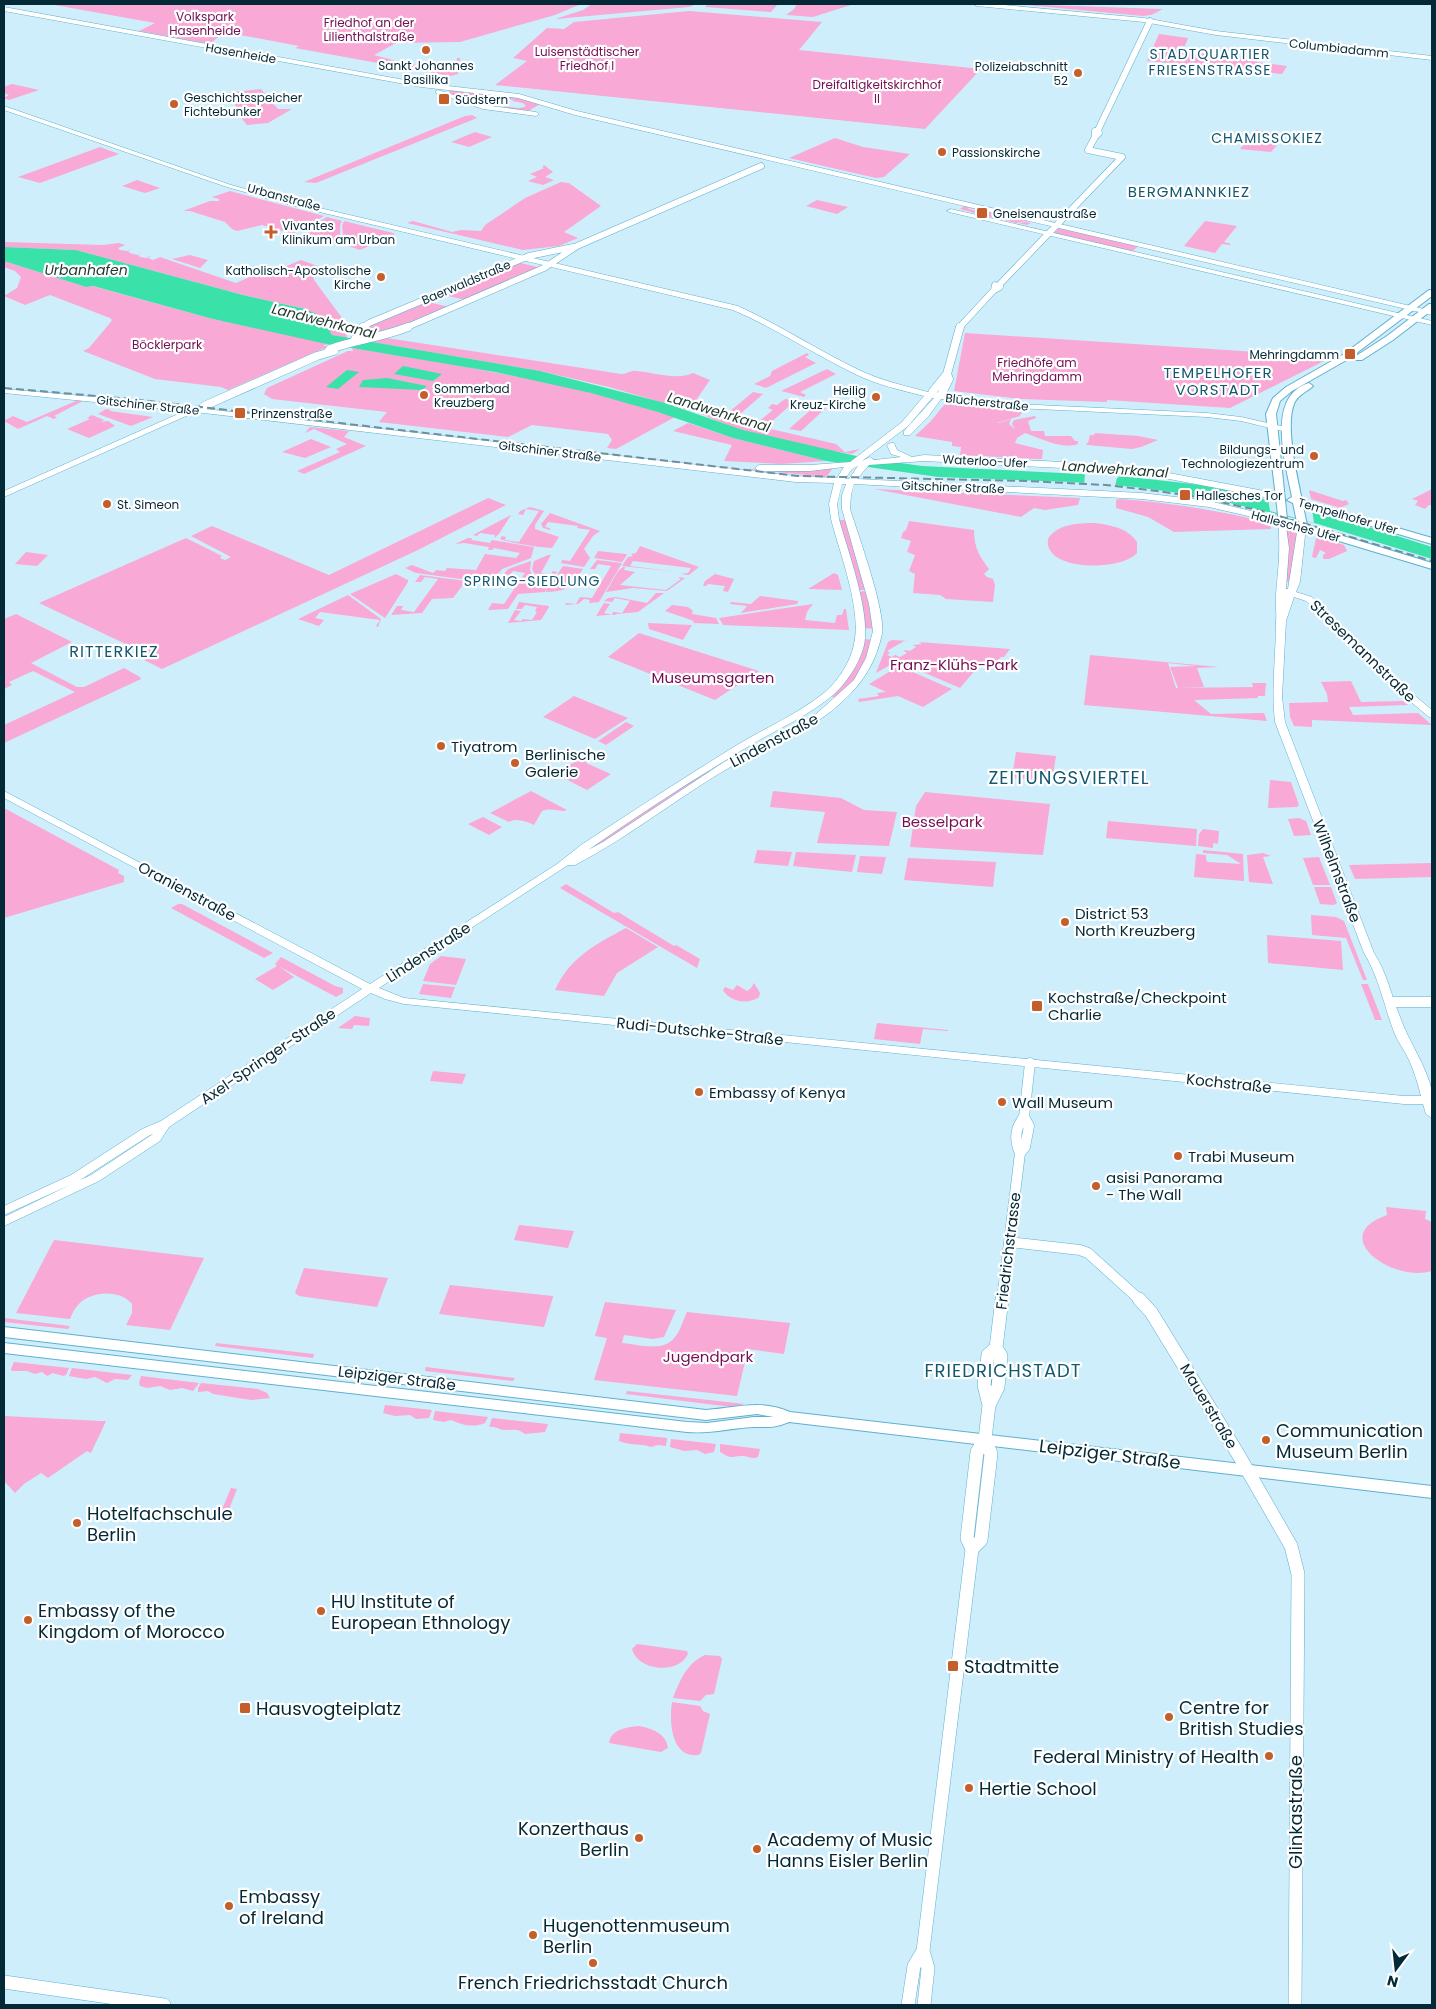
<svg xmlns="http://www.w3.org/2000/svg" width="1436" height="2009" font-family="Poppins,sans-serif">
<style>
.green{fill:#f8a9d5;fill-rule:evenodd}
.water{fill:#3ae1a9}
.pier{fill:#cfeefc}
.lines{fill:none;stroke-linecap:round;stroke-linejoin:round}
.tertiary-far3-casing{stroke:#5db0cf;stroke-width:7}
.tertiary-far2-casing{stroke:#5db0cf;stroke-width:9}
.tertiary-far1-casing{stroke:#5db0cf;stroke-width:11}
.tertiary-casing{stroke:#5db0cf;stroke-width:14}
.secondary-casing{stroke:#5db0cf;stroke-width:1}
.primary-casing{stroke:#5db0cf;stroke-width:2}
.tertiary-far3{stroke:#fff;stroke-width:6}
.tertiary-far2{stroke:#fff;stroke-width:8}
.tertiary-far1{stroke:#fff;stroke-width:10}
.tertiary{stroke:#fff;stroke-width:13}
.secondary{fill:#fff;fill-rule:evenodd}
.primary{fill:#fff;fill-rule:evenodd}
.rail{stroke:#6e909e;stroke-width:2;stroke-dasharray:8 4;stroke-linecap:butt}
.poi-dot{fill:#c45f2b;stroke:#fff;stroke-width:2}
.labels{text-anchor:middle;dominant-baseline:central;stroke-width:4.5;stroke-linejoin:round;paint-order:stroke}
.far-park-label{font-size:12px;fill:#750f54;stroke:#fff}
.far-street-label{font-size:12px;fill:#042936;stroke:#fff}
.far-poi-label{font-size:12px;fill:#042936;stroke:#fff;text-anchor:start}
.far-neighbourhood-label{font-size:14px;letter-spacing:1px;fill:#14586f;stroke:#fff}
.far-water-label{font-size:14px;font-style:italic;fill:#1d362b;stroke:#fff}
.far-quarter-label{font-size:15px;letter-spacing:1px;fill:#14586f;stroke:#fff}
.street-label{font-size:15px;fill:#042936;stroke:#fff}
.park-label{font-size:15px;fill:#750f54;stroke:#fff}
.poi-label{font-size:15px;fill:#042936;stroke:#fff;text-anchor:start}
.neighbourhood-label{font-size:16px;letter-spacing:1px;fill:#14586f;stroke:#fff}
.quarter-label{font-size:18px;letter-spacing:1px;fill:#14586f;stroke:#fff}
.near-poi-label{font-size:18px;fill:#042936;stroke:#fff;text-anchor:start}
.near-street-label{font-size:18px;fill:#042936;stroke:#fff}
</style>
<rect width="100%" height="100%" fill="#cfeefc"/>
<path class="green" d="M 49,4 L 581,4 L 555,15 L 460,42 L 396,43 L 374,55 L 400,62 L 455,72 L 457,58 L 460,58 L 458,74 L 450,76 L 295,48 L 299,46 L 224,32 L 210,44 L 139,31 L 155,23 Z
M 592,4 L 697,4 L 689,7 L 555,19 L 583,10 Z
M 708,4 L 778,4 L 771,12 L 705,7 Z
M 797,4 L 854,4 L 813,17 L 786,15 L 794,9 Z
M 1015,4 L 1163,9 L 1151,15 L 1143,16 Z
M 689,11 L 822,22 L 799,50 L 981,69 L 925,129 L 495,85 L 527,61 L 513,58 L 547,28 L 564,29 L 574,22 Z
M 1159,34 L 1188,38 L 1185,46 L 1178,46 L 1176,50 L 1191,52 L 1191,54 L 1197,55 L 1198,53 L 1207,54 L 1206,56 L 1226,56 L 1225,58 L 1231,59 L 1233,56 L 1241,57 L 1241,60 L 1258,60 L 1257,62 L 1287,66 L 1282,74 L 1147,61 Z
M 12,84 L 39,90 L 9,100 L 4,98 L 9,95 L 4,93 L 4,87 Z
M 261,89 L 278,109 L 292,109 L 268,123 L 247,125 L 239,115 L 242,114 L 226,93 Z
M 452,90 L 522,98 L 540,104 L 527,112 L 483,105 L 446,93 ZM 495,97 L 514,100 L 512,101 L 523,103 L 526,106 C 518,111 509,104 501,108 L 486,103 Z
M 472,115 L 477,118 L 316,183 L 304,182 L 465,116 Z
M 1256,130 L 1286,135 L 1271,152 L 1240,149 Z
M 475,132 L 492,137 L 469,147 L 451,142 Z
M 835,138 L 863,147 L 910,154 L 884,177 L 876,178 L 789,158 Z
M 100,147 L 119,154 L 40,183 L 18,177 Z
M 544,165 L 553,172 L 545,177 L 554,180 L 543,185 L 528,181 L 537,177 L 530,174 L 544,168 L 542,167 Z
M 137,180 L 160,188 L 145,193 L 122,186 Z
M 561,182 L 569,183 L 601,206 L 564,232 L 578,238 L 559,246 L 523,250 L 407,223 L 413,221 L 452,232 L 461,230 L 481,231 L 485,225 L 525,198 Z
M 230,191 L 324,216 L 293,234 L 262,225 L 237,231 L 232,229 L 225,222 L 190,211 L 183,211 L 210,201 L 219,201 L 219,199 L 212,197 Z
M 817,200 L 848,207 L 837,214 L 806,206 Z
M 964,206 L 1028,221 L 1026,222 L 1031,223 L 1027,225 L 1018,223 L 1026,222 L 1025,221 L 1016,223 L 996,218 L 1001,216 L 999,215 L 994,218 L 976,213 L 981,211 L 969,208 L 968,209 L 977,211 L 975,213 L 960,209 Z
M 327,217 L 342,221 C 338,226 342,232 339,238 L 335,240 L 337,241 L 335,243 L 305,234 L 312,231 L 308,229 L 311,228 L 315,229 L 328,224 L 320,221 Z
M 344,221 L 393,233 L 395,235 L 360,250 L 339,243 L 343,240 L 341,238 L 343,233 L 342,226 Z
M 1205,221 L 1237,226 L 1224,242 L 1231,244 L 1230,245 L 1222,244 L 1215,253 L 1184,246 Z
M 1059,228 L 1138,246 L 1133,251 L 1131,251 L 1054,233 Z
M 4,242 L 103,245 L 119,243 L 125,245 L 118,248 L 120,250 L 127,251 L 133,248 L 128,251 L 130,253 L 137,255 L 143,251 L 138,255 L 140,257 L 146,258 L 153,255 L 148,258 L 153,260 L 160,257 L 236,283 L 266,270 L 277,273 L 313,273 L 314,280 L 345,322 L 343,323 L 349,332 L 346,334 L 347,338 L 332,335 L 305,309 L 243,295 L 76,250 L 4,247 Z
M 190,255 L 208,260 L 200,268 L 172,259 Z
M 301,260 L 320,267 L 313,272 L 277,272 L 269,270 L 277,270 Z
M 4,261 L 86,287 L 92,286 L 213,319 L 334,344 L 323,345 L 327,347 L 228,390 L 221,387 L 155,379 L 83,351 L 89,348 L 110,323 L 112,320 L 110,318 L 50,295 L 25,305 L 4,296 L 17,288 L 21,277 L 15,271 L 4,267 Z
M 516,262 L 542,268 L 466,300 L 439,294 Z
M 423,301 L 450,307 C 431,316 386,341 367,330 L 367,327 Z
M 965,333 L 1332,357 L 1230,408 L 1107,400 L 1107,402 L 1021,399 L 954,391 Z
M 387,338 L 621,374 C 628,374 631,370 636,371 C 653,372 677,381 693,373 L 710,380 L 692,406 L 687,410 L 609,387 L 540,371 L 366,341 Z
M 352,348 C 461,366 570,382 675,417 L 616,449 L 607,448 L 612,440 L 608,434 L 532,425 L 508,437 L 379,422 L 387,412 L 272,399 L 264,394 L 267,388 L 348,351 L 353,351 Z
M 807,353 L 809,355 L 805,357 L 816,363 L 766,388 L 754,384 L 770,376 L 772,371 Z
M 827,369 L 836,374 L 800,392 L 806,395 L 804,397 L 781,391 Z
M 753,392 L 763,394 L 739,415 L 729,412 Z
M 785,399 L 795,401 L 769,424 L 758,422 L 773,410 L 768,408 L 772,404 L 777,405 Z
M 76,401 L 83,401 L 54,416 L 57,417 L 54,419 L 47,416 L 18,429 L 4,421 L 13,416 L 27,422 Z
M 950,404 L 1022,411 L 1020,416 L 997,423 L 999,423 L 1011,419 L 1009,424 L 1015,429 L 1012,424 L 1014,420 L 1035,416 L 1036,418 L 1028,421 L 1031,431 L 1044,431 L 1045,436 L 1071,436 L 1075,441 L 1078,441 L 1078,444 C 1062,450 1040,438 1025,433 L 1017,438 L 1015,443 L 1043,450 L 1042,459 L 1036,459 L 960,455 L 961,447 L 952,446 L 952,442 L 915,436 L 931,421 L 944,405 Z
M 815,406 L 826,408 L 801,431 L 789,429 Z
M 106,409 L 111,410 L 110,411 L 153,417 L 131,426 L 98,414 Z
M 713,410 L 753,425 L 836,444 L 845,452 L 860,449 L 852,454 C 801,446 749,436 701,414 Z
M 92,415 L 104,420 L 101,422 L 108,421 L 115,426 L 89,438 L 67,429 L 90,419 L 87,418 Z
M 688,423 L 733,438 L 826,461 L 781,464 L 724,461 L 732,445 L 673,431 Z
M 310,427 L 349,431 L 344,437 L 366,446 L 304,474 L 297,471 L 340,452 L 336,449 L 347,444 L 314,429 L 305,433 Z
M 1095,433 L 1138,436 L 1158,440 L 1141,447 L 1132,449 L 1087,445 L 1086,443 L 1088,443 L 1090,435 L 1094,435 Z
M 311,439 L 331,447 L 305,458 L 282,452 Z
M 834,467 L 826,477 L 747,469 Z
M 874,489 L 1080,498 L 1078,505 L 1045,510 L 1034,508 L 1021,517 Z
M 1432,489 L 1432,505 L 1429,505 L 1425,509 L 1415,505 L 1418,501 L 1412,499 Z
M 1309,490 L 1343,501 L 1346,500 L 1349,504 L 1340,508 L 1311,499 Z
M 488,498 L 506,505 L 418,550 L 162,669 L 144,660 L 151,656 L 39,603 L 186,538 L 222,556 L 220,558 L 225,560 L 231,557 L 191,536 L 212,526 L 329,575 Z
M 1119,499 C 1167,502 1221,511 1270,523 L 1271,529 L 1174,532 L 1148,517 L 1116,508 L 1116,500 Z
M 530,507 L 544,511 L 535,525 L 535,529 L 559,537 L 552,548 C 540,548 511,543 500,539 L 502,536 L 506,537 L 505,540 L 519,542 L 539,511 L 526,509 L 523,515 L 518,514 L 520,511 Z
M 550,513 L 600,531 L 593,536 L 584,549 L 590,558 L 584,567 L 561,563 L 562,560 L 570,561 L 590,530 L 577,528 L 578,526 L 548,522 L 545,527 L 550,528 L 550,530 L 543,528 L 541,524 Z
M 511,515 L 499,534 L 494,538 L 495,535 L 480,533 L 477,536 L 473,535 Z
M 838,520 L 847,520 L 866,590 L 857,590 Z
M 909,521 L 974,530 C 974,547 979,556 989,569 L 984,574 L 987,577 L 993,579 L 995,585 L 993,602 L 946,599 L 940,595 L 913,593 L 915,574 L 909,571 L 915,555 L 907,552 L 911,541 L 901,538 L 903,532 L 906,530 Z
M 1095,523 C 1110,525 1128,528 1137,542 L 1137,553 C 1120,572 1043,571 1048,539 C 1057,524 1078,523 1095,523 Z
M 1287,530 L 1297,533 L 1290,582 L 1286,582 Z
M 1320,537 L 1344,545 L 1347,551 L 1329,559 L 1323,559 L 1323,555 L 1326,553 L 1320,550 L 1316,558 L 1312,557 L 1316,538 Z
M 468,538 L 472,538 L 471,540 L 490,543 L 492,540 L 534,547 L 531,558 L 502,569 L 491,583 L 416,573 L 405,568 L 412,565 L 433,573 L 436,570 L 445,571 L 447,568 L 476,570 L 485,554 L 516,558 L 520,553 L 494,548 L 492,550 L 488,550 L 489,547 L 464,543 L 455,544 Z
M 640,546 L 699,567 L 689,575 L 680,574 L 688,573 L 691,568 L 633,561 L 630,566 L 678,572 L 622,566 L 628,557 L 633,556 L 631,554 L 636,553 Z
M 598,551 L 626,554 L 627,555 L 622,562 L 594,558 Z
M 26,552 L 48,555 L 37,566 L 15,564 Z
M 548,555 L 551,555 L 541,573 L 551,574 L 553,571 L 557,572 L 555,575 L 557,575 L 563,566 L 583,569 L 577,578 L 569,577 L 576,579 C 568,591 560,591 546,592 L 547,588 L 545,592 L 518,594 L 508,609 L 488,610 L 492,603 L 504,604 L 525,573 L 513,571 L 509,576 L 503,575 L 508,569 L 531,561 L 530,570 L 532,574 L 539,575 L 534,573 L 532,569 L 534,561 Z
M 597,560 L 622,563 L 599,602 L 589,603 L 590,600 L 584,599 L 578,604 L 565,605 L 566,603 L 576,604 L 580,597 L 592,598 L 611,566 L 598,564 L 595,569 L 590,569 Z
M 623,567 L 625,567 L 624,570 L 635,572 L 620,585 L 666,590 L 681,579 L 678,577 L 685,578 L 667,591 L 633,588 L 606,592 L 618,571 Z
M 834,573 L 838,575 L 842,590 L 808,589 Z
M 396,574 L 408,580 L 408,582 L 385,618 L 350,594 Z
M 715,574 L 734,579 L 728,592 L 723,591 L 725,586 L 708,584 L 706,586 L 703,586 L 705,581 Z
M 420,575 L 466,581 L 453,598 L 432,599 L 422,613 L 391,615 L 397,606 L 403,606 L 401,610 L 414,612 L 438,579 L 425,577 L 421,582 L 415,582 Z
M 866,591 L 874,629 L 865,628 L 857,592 Z
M 656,593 L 664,593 L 638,612 L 596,616 L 604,603 L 610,604 L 604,613 L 612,615 L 613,612 L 622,613 L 630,601 L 615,598 L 612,602 L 604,601 L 608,598 L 616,597 L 647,603 Z
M 348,595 L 381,619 L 378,627 L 376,626 L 380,620 L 320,612 L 315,618 L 324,620 L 319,626 L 298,619 Z
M 760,596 L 798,601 L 798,602 L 797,604 L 741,613 L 747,606 L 730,604 L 731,602 L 751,604 Z
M 519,602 L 549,606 L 549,607 L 541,620 L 508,623 L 515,610 L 521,611 L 514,620 L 521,621 L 523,619 L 532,620 L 537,612 L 535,611 L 537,607 L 525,605 L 522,609 L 516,609 Z
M 813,604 L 807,612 L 805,620 L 835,623 L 837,615 L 842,615 L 844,609 L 846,609 L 849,630 L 723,625 L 719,618 Z
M 672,605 L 688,607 L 693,611 L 692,614 L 716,618 L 719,624 L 693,623 L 694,621 L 665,611 Z
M 16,614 L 72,642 L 31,663 L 77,687 L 84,687 L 124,668 L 140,677 L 141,679 L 4,743 L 4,725 L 75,692 L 33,671 L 9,682 L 12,685 L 4,689 L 4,619 Z
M 648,623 L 692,625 L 683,640 L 649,629 Z
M 639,633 L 759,671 L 715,700 L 608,657 Z
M 864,639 L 873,640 L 861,672 L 837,698 L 829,696 Z
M 892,640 L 909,641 L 904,641 L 887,651 L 890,653 L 887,655 L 892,657 L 895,655 L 900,657 L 907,653 L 904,651 L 905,650 L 910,651 L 916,647 L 913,645 L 922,644 L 919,642 L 1010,649 L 1004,657 L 1001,657 L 996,662 L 983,661 L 960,688 L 897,661 L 876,673 L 888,642 Z
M 1090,655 L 1219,667 L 1197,668 L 1204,687 L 1178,688 L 1170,667 L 1196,666 L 1168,663 L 1176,688 L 1253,687 L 1252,683 L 1266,683 L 1265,696 L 1258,696 L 1258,698 L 1194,700 L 1211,714 L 1264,713 L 1267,721 L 1084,705 Z
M 899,666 L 947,687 L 952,689 L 923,707 L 898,696 L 859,702 L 858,699 L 879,696 L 877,693 L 886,692 L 869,684 Z
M 1351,681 L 1361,702 L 1403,701 L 1408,705 L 1349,707 L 1353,715 L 1418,713 L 1432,725 L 1312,720 L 1312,727 L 1294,726 L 1290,717 L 1289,703 L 1328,702 L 1327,694 L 1321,682 Z
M 574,696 L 628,718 L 595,739 L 543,717 Z
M 626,722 L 634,726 L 606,745 L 598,741 Z
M 1016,752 L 1056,756 L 1052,781 L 1012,778 Z
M 587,754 L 595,757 L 586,763 L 611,774 L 587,790 L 556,774 Z
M 706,770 L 711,772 L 598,847 L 567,862 Z
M 1270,780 L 1291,782 L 1299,805 L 1297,807 L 1268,808 Z
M 531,791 L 567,810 C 559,813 554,807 542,811 L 534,825 C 526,821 516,818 509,822 L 490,813 Z
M 773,791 L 841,798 L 864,810 L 897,812 L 889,846 L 817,843 L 825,812 L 770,807 Z
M 925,792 L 1050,804 L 1043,855 L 910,847 L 916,806 Z
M 4,808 L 119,870 L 118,873 L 124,876 L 124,882 L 4,918 Z
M 483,817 L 502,827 L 489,835 L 468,824 Z
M 1299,818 L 1306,821 L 1311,835 L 1294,836 L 1288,819 Z
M 1108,821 L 1197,829 L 1196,846 L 1106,838 Z
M 1203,829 L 1219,831 L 1218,844 L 1213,843 L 1213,848 L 1198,846 L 1199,834 Z
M 757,850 L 792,852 L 788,866 L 754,863 Z
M 1203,850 L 1243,854 L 1244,881 L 1194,877 L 1196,854 L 1206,855 L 1206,860 L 1208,862 L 1241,864 L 1227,855 L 1203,853 Z
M 796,852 L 856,855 L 852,872 L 793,866 Z
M 1263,853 L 1271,856 L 1263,857 L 1273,884 L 1249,882 L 1247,855 Z
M 860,856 L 886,857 L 882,874 L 857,872 Z
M 1319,857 L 1330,885 L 1313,885 L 1303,858 Z
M 908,858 L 996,862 L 993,887 L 904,880 Z
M 1432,863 L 1432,877 L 1355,879 L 1349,865 Z
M 566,884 L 614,913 L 618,912 L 674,946 L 676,945 L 700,959 L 697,968 L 560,888 Z
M 1314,887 L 1331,887 L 1337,903 L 1334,905 L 1320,904 Z
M 178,904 L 182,904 L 273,953 L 264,958 L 171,908 Z
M 1311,915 L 1336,917 L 1344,921 L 1367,980 L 1363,980 L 1346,938 L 1312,935 Z
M 626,928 L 658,947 L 617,973 L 604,996 L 555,990 C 571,956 595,945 626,928 Z
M 1267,935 L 1341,941 L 1343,970 L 1268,963 Z
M 441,956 L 466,959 L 456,985 L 423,981 L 430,964 Z
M 281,957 L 335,986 L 343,988 L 343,993 L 336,997 L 280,967 L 294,977 L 273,990 L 255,979 L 277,966 L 275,964 Z
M 754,983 L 760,993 L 759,997 C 748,1005 730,1002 723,990 L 725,987 L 733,990 L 737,985 L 747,991 L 751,988 Z
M 423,984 L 455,987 L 451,998 L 419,994 Z
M 1361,984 L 1368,984 L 1382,1020 L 1375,1020 Z
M 355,1016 L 370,1018 L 369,1026 L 354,1025 L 352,1029 L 338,1028 Z
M 877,1023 L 948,1030 L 948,1031 L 923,1029 L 920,1044 L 874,1039 Z
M 433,1071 L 466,1074 L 462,1084 L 430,1081 Z
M 1386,1207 L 1426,1211 L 1425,1219 L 1432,1222 L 1432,1271 C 1393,1283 1326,1236 1387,1215 Z
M 519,1225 L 574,1231 L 568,1248 L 514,1240 Z
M 54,1240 L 71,1242 L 204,1258 L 170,1330 L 126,1325 L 132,1313 L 132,1304 C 120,1289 90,1291 78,1305 C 74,1309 72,1314 70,1319 L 16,1313 Z
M 304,1268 L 388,1278 L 377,1307 L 299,1296 L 295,1293 Z
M 450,1285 L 553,1296 L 553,1297 L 544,1327 L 439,1314 Z
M 605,1302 L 676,1310 L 664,1337 L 653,1339 L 624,1335 L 622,1343 C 637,1344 664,1353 675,1337 C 681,1330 683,1320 687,1312 L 790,1323 L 784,1354 L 748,1349 L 737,1396 L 594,1380 L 607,1338 L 595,1336 Z
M 4,1318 L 70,1326 L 68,1329 L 4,1322 Z
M 216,1343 L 314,1354 L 313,1358 L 215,1346 Z
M 14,1362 L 69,1368 L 66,1375 L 63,1376 L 53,1373 L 47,1376 L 42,1372 L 35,1374 L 27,1371 L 12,1371 L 11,1369 Z
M 426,1367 L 515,1378 L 513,1381 L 425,1371 Z
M 72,1368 L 132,1375 L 128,1380 L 115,1379 L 107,1383 L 95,1377 L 86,1379 L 69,1376 Z
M 141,1376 L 199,1383 L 193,1391 L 182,1388 L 170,1390 L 160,1386 L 147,1388 L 140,1386 L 139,1383 Z
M 201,1383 L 258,1389 L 267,1393 L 270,1398 L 251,1400 L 213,1394 L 208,1391 L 198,1392 L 198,1388 Z
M 627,1391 L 745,1404 L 732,1407 L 626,1394 Z
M 385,1405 L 432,1410 L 429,1418 L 416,1419 L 410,1415 L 395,1416 L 383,1413 Z
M 435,1411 L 488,1417 L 485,1423 C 473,1428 462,1425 451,1420 L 444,1422 L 433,1420 Z
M 4,1416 L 101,1421 L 106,1421 L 91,1453 L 87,1451 L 48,1478 L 41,1473 L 24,1484 L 15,1493 L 4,1481 Z
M 492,1418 L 548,1424 L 545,1432 L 525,1434 C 517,1428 515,1430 505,1430 C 499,1430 496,1426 489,1427 Z
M 620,1433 L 667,1438 L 666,1446 L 658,1445 L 651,1447 C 640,1443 631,1446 619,1441 Z
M 671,1439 L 716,1444 L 714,1452 L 705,1454 L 697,1450 L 684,1451 L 670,1447 Z
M 720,1444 L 760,1449 L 758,1457 C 751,1460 749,1456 743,1456 C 729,1456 733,1460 720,1452 Z
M 231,1488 L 237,1489 L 224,1522 L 217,1521 Z
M 637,1644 L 687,1651 L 688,1654 C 678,1675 638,1671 632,1649 Z
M 705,1655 L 720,1656 L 722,1659 L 714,1694 L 706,1695 L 700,1701 L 673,1698 C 680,1680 687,1663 705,1655 Z
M 672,1702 L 700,1706 L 703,1711 L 710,1714 L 701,1753 L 698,1755 C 671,1758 669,1721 672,1702 Z
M 639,1726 C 651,1728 666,1733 668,1748 L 661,1752 L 609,1743 C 611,1729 628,1727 639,1726 Z"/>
<path class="water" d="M 4,247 L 76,250 L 243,295 L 305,309 L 321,316 L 332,335 L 540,371 L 665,403 L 743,430 L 865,458 L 922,466 L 1122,476 L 1210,486 L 1331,515 L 1432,547 L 1432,559 L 1318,524 L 1201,496 L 1135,487 L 1072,482 L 938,477 L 826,461 L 733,438 L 658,412 L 591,393 L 495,372 L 322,343 L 213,319 L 93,286 L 86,287 L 4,261 Z
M 403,366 L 442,374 L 433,381 L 394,374 Z
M 347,370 L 359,372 L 338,389 L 326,387 Z
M 387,378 L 427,386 L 422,390 L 359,387 L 363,380 Z"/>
<path class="pier" d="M 1080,472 L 1115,474 L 1122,475 L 1117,478 L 1115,486 L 1084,484 L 1085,475 Z
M 1268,498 L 1312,509 L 1314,523 L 1270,511 Z"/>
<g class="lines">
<defs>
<path id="tertiary-far3" d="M 1095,131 L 1095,137 L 1088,150 L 1122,157
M 1095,137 L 1099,133 L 1098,130 L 1150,21
M 994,290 L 1000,287 L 1000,284 L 1122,157
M 362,328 L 369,323 L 529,256 L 573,247
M 405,328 L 544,268 L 577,246 L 761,166
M 959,328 L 994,290 L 995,285"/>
<path id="tertiary-far2" d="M 354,341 L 363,327
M 328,352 L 330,349 C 356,340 383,337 408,327
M 933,391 L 947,374
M 942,393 L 949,379 L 947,374 L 960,327
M 204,406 L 317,356 L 334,351"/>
<path id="tertiary-far1" d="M 1390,1002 L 1432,1002
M 1020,1153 C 1014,1140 1015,1128 1024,1117
M 1009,1242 L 1080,1250 L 1088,1253 L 1140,1300
M 1002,1300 L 1020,1153 L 1025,1147 L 1029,1126 L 1024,1117 L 1030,1063"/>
<path id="tertiary" d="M 1139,1299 L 1151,1312 L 1238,1454 L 1291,1546 L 1298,1574 L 1295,2005
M 989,1405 L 984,1385 L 988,1355 L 996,1348
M 972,1549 L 981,1540 L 991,1454 L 985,1439
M 4,1982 L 164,2005
M 908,2005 L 914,1966 L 923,1951
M 924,2005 L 928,1968 L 923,1951 L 972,1549 L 967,1538 L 977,1452 L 985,1439 L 989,1405 L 998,1387 L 1001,1356 L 996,1348 L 1002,1299"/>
<path id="secondary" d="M 974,4 L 993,4 L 1144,18 L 1216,31 L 1432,56 L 1432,60 L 1216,35 L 1144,22 L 977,6 Z
M 4,7 L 421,83 L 519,94 L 577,111 L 1432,311 L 1432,315 L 575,115 L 518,98 L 421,87 L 4,11 Z
M 438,90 L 484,105 L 536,112 L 539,114 L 536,116 L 483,109 L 436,93 L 436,91 Z
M 4,106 L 231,185 L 294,202 L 738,306 C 780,325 819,351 861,371 C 883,381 905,386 928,392 L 933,389 L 937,391 L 935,393 L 942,391 L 946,393 L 945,395 L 995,403 L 1207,413 L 1241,417 L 1290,428 L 1290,432 L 1287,432 L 1241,421 L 1207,417 L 995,407 L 941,399 L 928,417 L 910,435 L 904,435 L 904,431 L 934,398 L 932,398 L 908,426 L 862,461 L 870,457 L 874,460 L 901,457 L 891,454 L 887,445 L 891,443 L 894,443 L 897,450 L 912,457 L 924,455 L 1063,462 L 1169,473 L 1280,494 L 1284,497 L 1280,500 L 1169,479 L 1063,468 L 924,461 L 869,465 L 857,479 L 1142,493 L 1209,501 L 1285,519 L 1289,548 L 1286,589 L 1288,589 L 1298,526 L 1302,523 L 1305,524 L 1306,526 L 1300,582 L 1296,592 L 1312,597 L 1391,676 L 1432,710 L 1432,718 L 1429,717 L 1385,680 L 1306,601 L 1294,597 L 1286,621 L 1282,697 L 1285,722 L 1374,953 C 1387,973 1391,995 1400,1017 C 1409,1042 1426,1065 1432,1091 C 1433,1099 1432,1109 1432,1118 L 1426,1114 L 1423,1104 L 1404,1104 L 404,1004 L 385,999 L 371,993 L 169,1127 L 160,1141 L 99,1181 L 4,1226 L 4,1217 L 72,1184 L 4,1215 L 4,1206 L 71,1175 L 142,1129 L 161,1121 L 362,989 L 4,798 L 4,791 L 370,984 L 557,864 L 581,845 C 633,811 685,777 737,745 C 767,727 798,714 825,692 C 838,681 851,661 854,644 C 862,610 840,554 831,519 L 829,504 L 834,483 L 796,482 L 195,412 L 4,497 L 4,491 L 185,411 L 4,393 L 4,389 L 117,399 L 796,476 L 837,478 L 844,467 L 810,471 L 759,471 L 755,468 L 759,465 L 810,465 L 850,462 L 902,422 L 924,396 C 901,390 877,385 855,374 C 814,354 775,328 733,310 L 290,205 L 227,187 L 4,110 ZM 858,466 L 849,479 L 845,479 L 852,469 ZM 842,484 L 846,484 L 842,495 L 842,509 L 869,604 L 873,631 L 866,658 L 854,680 L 815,715 L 724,762 L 603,842 L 588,850 C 638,815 691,781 744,749 C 773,731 805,718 832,696 C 846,684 860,663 864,645 C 871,613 848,552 839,519 L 837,504 ZM 854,484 L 1142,499 L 1209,507 L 1278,523 C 1281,549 1278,569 1276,595 C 1275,604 1277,613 1276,622 C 1276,656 1271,688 1275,722 L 1364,953 C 1379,977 1384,1006 1394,1032 C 1398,1042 1404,1050 1409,1060 C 1414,1071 1418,1084 1421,1096 L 1404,1096 L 404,998 L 379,988 L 568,865 L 575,865 C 631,836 678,797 732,766 C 769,744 812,731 843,701 C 864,682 876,661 882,634 C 886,612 858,534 850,509 L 851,495 ZM 153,1134 L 91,1175 L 80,1180 L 150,1135 Z
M 951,209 L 1432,321 L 1432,325 L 949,212 L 947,211 Z"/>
<path id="primary" d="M 1429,290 L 1432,290 L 1432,296 L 1350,358 L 1292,391 L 1280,401 L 1276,414 L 1287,519 L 1297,522 L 1293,503 L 1287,500 L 1292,497 C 1286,465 1265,396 1309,383 L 1313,386 C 1307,392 1297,395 1294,404 C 1285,426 1297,476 1302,500 L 1432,538 L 1432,544 L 1303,506 L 1307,525 L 1432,563 L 1432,569 L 1279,523 L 1266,414 L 1273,398 L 1286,387 L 1344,354 Z
M 1429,304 L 1432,304 L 1432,310 L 1393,340 L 1362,360 L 1356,360 L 1356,356 L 1387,336 Z
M 4,1327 L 706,1410 C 736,1408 762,1399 790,1412 L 1432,1486 L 1432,1498 L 789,1422 C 775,1428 769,1427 754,1427 C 731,1428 710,1434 687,1432 L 4,1353 L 4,1343 L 687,1422 L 707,1423 L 754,1417 L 774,1417 L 757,1414 L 706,1420 L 4,1337 Z"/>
</defs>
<use href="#tertiary-far3" class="tertiary-far3-casing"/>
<use href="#tertiary-far2" class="tertiary-far2-casing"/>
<use href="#tertiary-far1" class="tertiary-far1-casing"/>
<use href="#tertiary" class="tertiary-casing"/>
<use href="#secondary" class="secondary-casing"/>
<use href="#primary" class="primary-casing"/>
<use href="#tertiary-far3" class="tertiary-far3"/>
<use href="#tertiary-far2" class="tertiary-far2"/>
<use href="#tertiary-far1" class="tertiary-far1"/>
<use href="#tertiary" class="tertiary"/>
<use href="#secondary" class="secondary"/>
<use href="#primary" class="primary"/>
<path class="rail" d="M 4,388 L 132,399 L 798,476 L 1027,481 L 1106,485 L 1157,491 L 1192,496 L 1262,511 L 1432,561"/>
</g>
<g class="poi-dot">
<circle cx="426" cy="50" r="5"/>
<circle cx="1078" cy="73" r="5"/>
<rect x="438" y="93" width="12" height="12" rx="2.5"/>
<circle cx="174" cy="104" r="5"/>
<circle cx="942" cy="152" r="5"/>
<rect x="976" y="207" width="12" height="12" rx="2.5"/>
<path d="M268.5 224.5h5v5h5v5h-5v5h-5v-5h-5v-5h5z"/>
<circle cx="381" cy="277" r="5"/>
<rect x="1344" y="348" width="12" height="12" rx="2.5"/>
<circle cx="424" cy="395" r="5"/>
<circle cx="876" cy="397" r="5"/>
<rect x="234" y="407" width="12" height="12" rx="2.5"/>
<circle cx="1314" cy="456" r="5"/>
<rect x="1179" y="489" width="12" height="12" rx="2.5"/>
<circle cx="107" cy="504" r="5"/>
<circle cx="441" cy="746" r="5"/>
<circle cx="515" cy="763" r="5"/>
<circle cx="1065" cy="922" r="5"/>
<rect x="1031" y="1000" width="12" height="12" rx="2.5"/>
<circle cx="699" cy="1092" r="5"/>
<circle cx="1002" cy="1102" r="5"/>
<circle cx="1178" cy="1156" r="5"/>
<circle cx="1096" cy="1186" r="5"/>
<circle cx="1266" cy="1440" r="5"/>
<circle cx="77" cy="1523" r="5"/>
<circle cx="321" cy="1611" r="5"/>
<circle cx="28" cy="1620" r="5"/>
<rect x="947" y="1660" width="12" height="12" rx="2.5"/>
<rect x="239" y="1702" width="12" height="12" rx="2.5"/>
<circle cx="1169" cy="1717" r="5"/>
<circle cx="1269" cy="1756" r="5"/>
<circle cx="969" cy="1788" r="5"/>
<circle cx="639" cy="1838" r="5"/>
<circle cx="757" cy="1849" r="5"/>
<circle cx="229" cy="1906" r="5"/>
<circle cx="533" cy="1935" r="5"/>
<circle cx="593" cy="1963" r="5"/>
</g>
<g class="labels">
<g class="far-park-label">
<text x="205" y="16">Volkspark<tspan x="205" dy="14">Hasenheide</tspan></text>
<text x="369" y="22">Friedhof an der<tspan x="369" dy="14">Lilienthalstraße</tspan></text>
<text x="587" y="51">Luisenstädtischer<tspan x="587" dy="14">Friedhof I</tspan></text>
<text x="877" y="84">Dreifaltigkeitskirchhof<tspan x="877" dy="14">II</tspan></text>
<text x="167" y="344">Böcklerpark</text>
<text x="1037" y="362">Friedhöfe am<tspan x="1037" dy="14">Mehringdamm</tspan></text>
</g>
<g class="far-street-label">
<text transform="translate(1339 48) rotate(6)">Columbiadamm</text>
<text transform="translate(241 53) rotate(10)">Hasenheide</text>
<text transform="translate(284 197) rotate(15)">Urbanstraße</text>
<text transform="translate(466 282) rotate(-23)">Baerwaldstraße</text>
<text transform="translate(987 402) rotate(6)">Blücherstraße</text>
<text transform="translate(148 405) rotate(6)">Gitschiner Straße</text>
<text transform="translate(550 451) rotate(7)">Gitschiner Straße</text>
<text transform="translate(985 461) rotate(3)">Waterloo-Ufer</text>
<text transform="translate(953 487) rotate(2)">Gitschiner Straße</text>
<text transform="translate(1348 516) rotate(16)">Tempelhofer Ufer</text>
<text transform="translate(1296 526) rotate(15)">Hallesches Ufer</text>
</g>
<g class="far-poi-label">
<text x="426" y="65" text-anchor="middle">Sankt Johannes<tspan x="426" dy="14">Basilika</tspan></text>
<text x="1068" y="66" text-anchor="end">Polizeiabschnitt<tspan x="1068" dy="14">52</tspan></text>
<text x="184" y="97">Geschichtsspeicher<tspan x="184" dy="14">Fichtebunker</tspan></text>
<text x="455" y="99">Südstern</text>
<text x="952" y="152">Passionskirche</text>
<text x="993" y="213">Gneisenaustraße</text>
<text x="282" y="225">Vivantes<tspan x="282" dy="14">Klinikum am Urban</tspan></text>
<text x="371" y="270" text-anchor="end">Katholisch-Apostolische<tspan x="371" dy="14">Kirche</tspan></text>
<text x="1339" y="354" text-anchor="end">Mehringdamm</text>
<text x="434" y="388">Sommerbad<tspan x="434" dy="14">Kreuzberg</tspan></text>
<text x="866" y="390" text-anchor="end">Heilig<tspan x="866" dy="14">Kreuz-Kirche</tspan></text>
<text x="251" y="413">Prinzenstraße</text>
<text x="1304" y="449" text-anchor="end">Bildungs- und<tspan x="1304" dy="14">Technologiezentrum</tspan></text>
<text x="1196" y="495">Hallesches Tor</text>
<text x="117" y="504">St. Simeon</text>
</g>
<g class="far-neighbourhood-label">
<text x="1210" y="54">STADTQUARTIER<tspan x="1210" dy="16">FRIESENSTRASSE</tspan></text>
<text x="1267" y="138">CHAMISSOKIEZ</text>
<text x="532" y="581">SPRING-SIEDLUNG</text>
</g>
<g class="far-water-label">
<text x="86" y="270">Urbanhafen</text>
<text transform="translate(324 321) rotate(14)">Landwehrkanal</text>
<text transform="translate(719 412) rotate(17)">Landwehrkanal</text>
<text transform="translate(1115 469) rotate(4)">Landwehrkanal</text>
</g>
<g class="far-quarter-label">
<text x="1189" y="191">BERGMANNKIEZ</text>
<text x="1218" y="372">TEMPELHOFER<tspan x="1218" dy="17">VORSTADT</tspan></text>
</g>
<g class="street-label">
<text transform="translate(1363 651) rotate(44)">Stresemannstraße</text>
<text transform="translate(774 740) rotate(-28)">Lindenstraße</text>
<text transform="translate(1337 871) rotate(69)">Wilhelmstraße</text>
<text transform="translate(187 891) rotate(28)">Oranienstraße</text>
<text transform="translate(428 952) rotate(-33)">Lindenstraße</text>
<text transform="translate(700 1031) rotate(6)">Rudi-Dutschke-Straße</text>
<text transform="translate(268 1056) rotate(-34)">Axel-Springer-Straße</text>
<text transform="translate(1229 1083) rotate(6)">Kochstraße</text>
<text transform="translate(1008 1251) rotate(-83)">Friedrichstrasse</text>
<text transform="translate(397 1378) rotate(7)">Leipziger Straße</text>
<text transform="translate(1209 1406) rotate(59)">Mauerstraße</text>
</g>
<g class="park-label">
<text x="954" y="664">Franz-Klühs-Park</text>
<text x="713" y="677">Museumsgarten</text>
<text x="942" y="821">Besselpark</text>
<text x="708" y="1356">Jugendpark</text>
</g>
<g class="poi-label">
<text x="451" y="746">Tiyatrom</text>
<text x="525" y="754">Berlinische<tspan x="525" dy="17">Galerie</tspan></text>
<text x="1075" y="913">District 53<tspan x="1075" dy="17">North Kreuzberg</tspan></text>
<text x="1048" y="997">Kochstraße/Checkpoint<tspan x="1048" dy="17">Charlie</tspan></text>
<text x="709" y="1092">Embassy of Kenya</text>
<text x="1012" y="1102">Wall Museum</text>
<text x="1188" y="1156">Trabi Museum</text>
<text x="1106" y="1177">asisi Panorama<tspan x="1106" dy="17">- The Wall</tspan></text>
</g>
<g class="neighbourhood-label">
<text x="114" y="651">RITTERKIEZ</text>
</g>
<g class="quarter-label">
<text x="1069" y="777">ZEITUNGSVIERTEL</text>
<text x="1003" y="1370">FRIEDRICHSTADT</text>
</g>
<g class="near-poi-label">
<text x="1276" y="1430">Communication<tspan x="1276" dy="21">Museum Berlin</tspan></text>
<text x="87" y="1513">Hotelfachschule<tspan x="87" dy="21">Berlin</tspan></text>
<text x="331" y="1601">HU Institute of<tspan x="331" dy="21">European Ethnology</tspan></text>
<text x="38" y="1610">Embassy of the<tspan x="38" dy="21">Kingdom of Morocco</tspan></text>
<text x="964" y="1666">Stadtmitte</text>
<text x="1179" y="1707">Centre for<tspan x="1179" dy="21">British Studies</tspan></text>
<text x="256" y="1708">Hausvogteiplatz</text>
<text x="1259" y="1756" text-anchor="end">Federal Ministry of Health</text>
<text x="979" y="1788">Hertie School</text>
<text x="629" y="1828" text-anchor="end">Konzerthaus<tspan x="629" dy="21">Berlin</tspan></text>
<text x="767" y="1839">Academy of Music<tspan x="767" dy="21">Hanns Eisler Berlin</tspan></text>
<text x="239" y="1896">Embassy<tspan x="239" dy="21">of Ireland</tspan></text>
<text x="543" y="1925">Hugenottenmuseum<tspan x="543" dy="21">Berlin</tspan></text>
<text x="593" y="1982" text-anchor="middle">French Friedrichsstadt Church</text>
</g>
<g class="near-street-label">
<text transform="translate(1110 1454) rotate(7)">Leipziger Straße</text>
<text transform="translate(1295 1812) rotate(-90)">Glinkastraße</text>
</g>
</g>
<rect width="1436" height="2009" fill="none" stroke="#042936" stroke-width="10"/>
<g transform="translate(1396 1969) rotate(195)" stroke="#ffffff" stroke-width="4" paint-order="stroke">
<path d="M0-4L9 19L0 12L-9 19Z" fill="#042936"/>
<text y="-8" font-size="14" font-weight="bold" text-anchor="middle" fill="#042936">N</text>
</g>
</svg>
